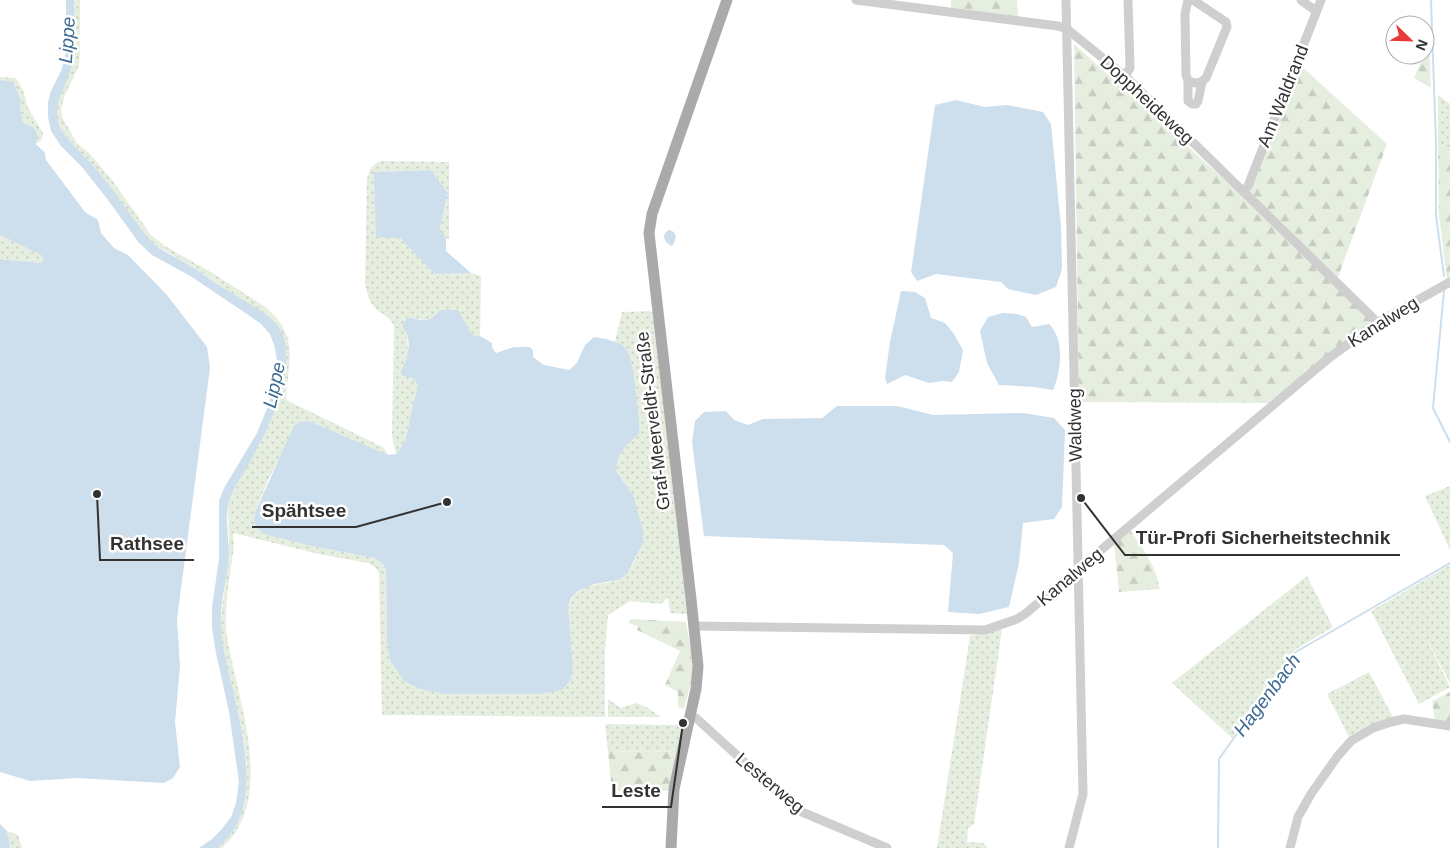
<svg xmlns="http://www.w3.org/2000/svg" width="1450" height="848" font-family="Helvetica,sans-serif">
<style>
.grass{fill:url(#grass-dots)}
.forest{fill:url(#forest-firs)}
.water{fill:#cddeed}
.lines{fill:none;stroke-linecap:round;stroke-linejoin:round}
.stream{stroke:#cddeed;stroke-width:2}
.minor{stroke:#cfcfcf;stroke-width:9}
.major{stroke:#aaa;stroke-width:11}
.labels{text-anchor:middle;dominant-baseline:central;stroke-width:5;stroke-linejoin:round;paint-order:stroke}
.street-label{font-size:18px;fill:#323232;stroke:#fff}
.water-label{font-size:19px;font-style:italic;fill:#3e6b95;stroke:#fff}
.leader{fill:none;stroke:#323232;stroke-width:2}
.callout-dot{fill:#323232;stroke:#fff;stroke-width:2}
.callout-label{font-size:19px;text-anchor:middle;font-weight:bold;fill:#323232;stroke:#fff;stroke-width:5;stroke-linejoin:round;paint-order:stroke}
</style>
<defs>
<pattern id="grass-dots" width="8" height="8" patternUnits="userSpaceOnUse" patternTransform="scale(1.25)"><rect width="8" height="8" fill="#e6eee0"/><path d="M2 2h.1M6 6h.1" fill="none" stroke="#c6cdc1" stroke-width="1.8" stroke-linecap="round"/></pattern>
<pattern id="forest-firs" width="22" height="20" patternUnits="userSpaceOnUse" patternTransform="scale(1.25)"><rect width="22" height="20" fill="#e6eee0"/><path d="M5 1l3.5 6h-7zM16 11l3.5 6h-7z" fill="#c6cdc1"/></pattern>
</defs>
<rect width="100%" height="100%" fill="#fff"/>
<path class="grass" d="M 74,0 L 80,0 L 80,53 L 79,66 L 65,95 L 61,109 L 62,117 L 77,143 L 90,154 L 112,180 L 151,235 L 165,246 L 214,274 L 264,306 L 276,317 L 283,327 L 288,339 L 290,356 L 286,398 L 288,401 L 383,447 L 388,455 L 309,421 L 299,422 L 269,478 L 256,509 L 257,528 L 264,534 L 307,545 L 374,558 L 381,562 L 386,569 L 387,641 L 571,680 L 573,668 L 568,606 C 575,589 588,585 605,583 C 610,582 616,582 620,579 C 632,571 637,555 643,543 L 633,495 L 616,471 C 618,451 626,446 640,433 L 626,349 L 615,341 L 622,312 L 650,311 L 653,313 L 687,614 L 670,613 L 668,597 L 661,604 L 630,601 L 608,615 L 605,652 L 605,717 L 382,715 L 379,574 C 377,568 374,566 368,563 L 319,554 L 233,533 L 234,544 C 231,573 223,608 227,636 C 228,646 231,656 233,666 C 245,721 271,805 222,848 L 216,848 C 224,843 231,834 236,825 C 259,779 240,723 229,676 C 226,662 222,648 221,634 C 220,607 227,581 229,554 C 230,537 227,519 229,501 L 277,401 L 284,337 L 230,293 L 197,269 L 151,243 L 121,204 L 106,181 L 61,130 C 47,100 71,76 74,47 C 75,32 74,15 74,0 Z
M 0,77 L 16,78 L 23,90 L 28,108 L 43,133 L 41,141 L 35,144 L 33,127 L 23,123 L 20,108 L 21,99 L 13,83 L 0,80 Z
M 1438,95 L 1450,104 L 1450,145 L 1438,146 Z
M 381,161 L 449,162 L 449,239 L 446,238 L 440,229 L 448,193 L 431,170 L 374,172 L 400,238 L 435,274 L 471,273 L 481,276 L 480,336 L 472,335 L 434,317 L 424,320 L 407,317 L 402,327 L 407,334 L 408,353 L 403,376 L 412,378 L 418,385 C 416,395 413,403 411,413 C 407,430 409,440 396,454 L 392,436 L 394,326 C 390,316 383,315 376,309 C 369,302 367,293 365,283 L 367,180 C 369,170 371,165 381,161 Z
M 0,235 L 41,255 L 44,261 L 41,263 L 0,259 Z
M 1450,486 L 1450,550 L 1425,496 Z
M 1450,565 L 1450,683 L 1423,632 L 1450,687 L 1419,704 L 1371,611 Z
M 1307,576 L 1333,627 L 1293,651 L 1232,738 L 1172,683 Z
M 1002,629 L 974,824 L 968,828 L 967,842 L 984,843 L 987,848 L 937,848 L 970,636 Z
M 1369,672 L 1394,719 L 1371,726 L 1349,737 L 1327,694 Z
M 608,699 L 621,708 L 636,703 L 648,708 L 661,717 L 608,717 Z
M 605,724 L 682,725 L 677,752 L 608,751 Z
M 7,831 L 18,835 L 22,848 L 10,848 Z"/>
<path class="forest" d="M 951,0 L 1017,0 L 1018,18 L 951,9 Z
M 1429,43 L 1431,88 L 1414,78 Z
M 1074,44 L 1245,198 L 1300,65 L 1387,144 L 1335,285 L 1370,320 L 1370,323 L 1268,403 L 1079,402 Z
M 1450,145 L 1450,280 L 1447,281 L 1439,215 L 1438,146 Z
M 1130,530 C 1145,552 1154,562 1160,589 L 1119,592 L 1114,543 Z
M 631,619 L 686,622 L 691,650 L 693,675 L 684,709 L 678,707 L 678,692 L 665,685 L 680,651 L 637,630 L 638,626 L 628,623 Z
M 1450,692 L 1450,724 L 1435,722 L 1432,701 Z
M 608,751 L 677,752 L 668,791 L 612,791 Z"/>
<path class="water" d="M 66,0 L 74,0 C 74,21 76,43 72,63 C 68,88 49,103 61,130 C 75,148 92,163 106,181 C 116,194 126,209 136,222 C 144,233 150,242 162,250 C 174,257 187,263 199,271 C 209,278 219,286 230,292 C 248,305 277,314 284,338 C 294,376 270,426 252,458 C 245,472 235,485 230,499 C 224,516 229,537 229,554 C 228,574 222,594 221,613 C 221,622 221,631 222,639 C 230,698 276,803 217,848 L 199,848 L 212,839 L 221,830 L 231,817 L 236,803 L 239,782 L 229,712 L 215,648 L 212,627 L 212,607 L 219,559 L 219,501 L 224,488 L 257,433 L 268,406 L 275,382 L 277,361 L 275,348 L 270,334 L 260,323 L 192,277 L 152,255 L 139,243 L 108,200 L 82,167 L 61,146 L 51,131 L 48,117 L 48,102 L 51,91 L 62,69 L 66,51 Z
M 0,80 L 13,82 L 21,100 L 20,108 L 23,123 L 33,127 L 37,133 L 36,144 L 45,153 L 46,160 L 85,212 L 98,220 L 101,233 L 114,248 L 128,255 L 167,295 L 207,347 L 210,368 L 177,619 L 180,666 L 175,722 L 180,767 L 173,778 L 164,783 L 77,778 L 30,781 L 0,772 L 0,259 L 41,263 L 44,261 L 41,255 L 0,235 Z
M 956,100 L 985,107 L 1007,105 L 1043,112 L 1051,124 L 1061,227 L 1062,269 L 1056,287 L 1036,295 L 1008,289 L 1001,282 L 936,274 L 917,281 L 911,272 L 935,105 Z
M 431,170 L 448,193 L 440,228 L 446,238 L 446,251 L 471,273 L 435,274 L 400,238 L 376,237 L 374,172 Z
M 668,230 C 678,231 677,239 672,246 C 667,244 664,241 664,235 Z
M 901,291 L 915,292 L 925,298 L 931,318 L 945,323 L 954,334 L 963,350 L 959,372 L 952,382 L 943,381 L 929,383 L 905,375 L 887,384 L 885,378 L 890,342 Z
M 440,310 L 458,310 L 472,335 L 480,336 L 492,343 L 492,347 L 496,353 L 514,347 L 530,347 L 533,350 L 533,357 L 544,365 L 569,370 L 577,363 L 585,345 L 594,337 C 605,339 618,340 626,349 C 635,361 638,416 640,433 C 626,446 618,451 616,471 L 633,495 L 643,531 L 643,543 L 627,574 L 619,580 L 594,584 L 578,591 L 571,598 L 568,606 L 573,668 L 571,680 L 562,690 L 539,694 L 445,694 L 421,689 L 404,681 L 390,660 L 387,641 L 386,569 L 381,562 L 374,558 L 307,545 L 264,534 L 257,528 L 254,520 L 256,510 L 294,426 L 299,422 L 309,421 L 388,455 L 396,454 C 409,440 407,430 411,413 C 413,403 416,395 418,385 L 412,378 L 403,376 L 401,371 C 407,362 411,345 407,334 C 407,333 402,327 402,327 L 407,317 C 422,320 429,324 440,310 Z
M 1003,313 L 1017,314 L 1026,317 L 1032,327 L 1049,324 C 1065,339 1061,372 1053,390 L 1034,387 L 999,385 L 987,363 L 980,331 L 988,317 Z
M 837,406 L 897,406 L 933,415 L 1023,413 L 1054,418 L 1065,430 L 1062,507 L 1054,519 L 1023,523 L 1019,563 L 1009,607 L 979,614 L 948,612 L 953,553 L 944,545 L 704,536 L 692,442 L 695,421 L 704,412 L 726,411 L 734,420 L 748,425 L 763,419 L 822,418 Z
M 0,824 L 7,831 L 10,848 L 0,848 Z"/>
<g class="lines">
<path class="stream" d="M 1431,0 L 1436,143 L 1436,215 L 1444,276
M 1444,291 L 1433,408 L 1450,442
M 1218,848 L 1219,759 L 1294,653 L 1450,563"/>
<path class="minor" d="M 856,0 L 1058,26 L 1067,29 L 1125,76 L 1372,317 L 1377,323
M 1066,0 L 1083,794 L 1069,848
M 1188,0 L 1185,14 L 1186,75 L 1188,81 C 1196,84 1200,84 1206,78 L 1227,27 L 1226,22 L 1193,0
M 1301,0 L 1316,11
M 1125,76 L 1130,68 L 1128,0
M 1188,81 L 1188,101 L 1192,104 L 1196,104 L 1198,101 L 1202,82
M 1244,191 L 1248,186 L 1321,0
M 694,626 L 985,630 L 1017,619 L 1025,614 L 1329,358 L 1377,323 L 1450,282
M 690,716 L 696,718 L 773,788 L 802,812 L 887,848
M 1290,848 L 1298,817 L 1311,794 L 1337,757 L 1351,741 L 1373,728 L 1391,722 L 1404,719 L 1450,726"/>
<path class="major" d="M 671,848 L 674,789 L 696,689 L 698,666 L 691,599 L 649,233 L 652,214 L 727,0"/>
</g>
<g class="labels">
<g class="street-label">
<text transform="translate(1283 96) rotate(-68)">Am Waldrand</text>
<text transform="translate(1147 100) rotate(43)">Doppheideweg</text>
<text transform="translate(1383 322) rotate(-32)">Kanalweg</text>
<text transform="translate(653 421) rotate(-97)">Graf-Meerveldt-Straße</text>
<text transform="translate(1075 425) rotate(-91)">Waldweg</text>
<text transform="translate(1070 577) rotate(-40)">Kanalweg</text>
<text transform="translate(770 783) rotate(40)">Lesterweg</text>
</g>
<g class="water-label">
<text transform="translate(67 40) rotate(-86)">Lippe</text>
<text transform="translate(274 385) rotate(-78)">Lippe</text>
<text transform="translate(1267 695) rotate(-53)">Hagenbach</text>
</g>
</g>
<path class="leader" d="M447 502L356 527H252M1081 498L1125 555H1400M97 494L100 560H194M683 723L671 807H602"/>
<g class="callout-dot">
<circle cx="447" cy="502" r="5"/>
<circle cx="1081" cy="498" r="5"/>
<circle cx="97" cy="494" r="5"/>
<circle cx="683" cy="723" r="5"/>
</g>
<g class="callout-label">
<text x="304" y="517">Spähtsee</text>
<text x="1263" y="544">Tür-Profi Sicherheitstechnik</text>
<text x="147" y="550">Rathsee</text>
<text x="636" y="797">Leste</text>
</g>
<g transform="translate(1410 40) rotate(113)"><circle r="24" fill="#ffffff" stroke="#adadad"/>
<path d="M0-4L9 19L0 12L-9 19Z" fill="#e63a37"/>
<text y="-8" font-size="14" font-weight="bold" text-anchor="middle" fill="#323232">N</text>
</g>
</svg>
